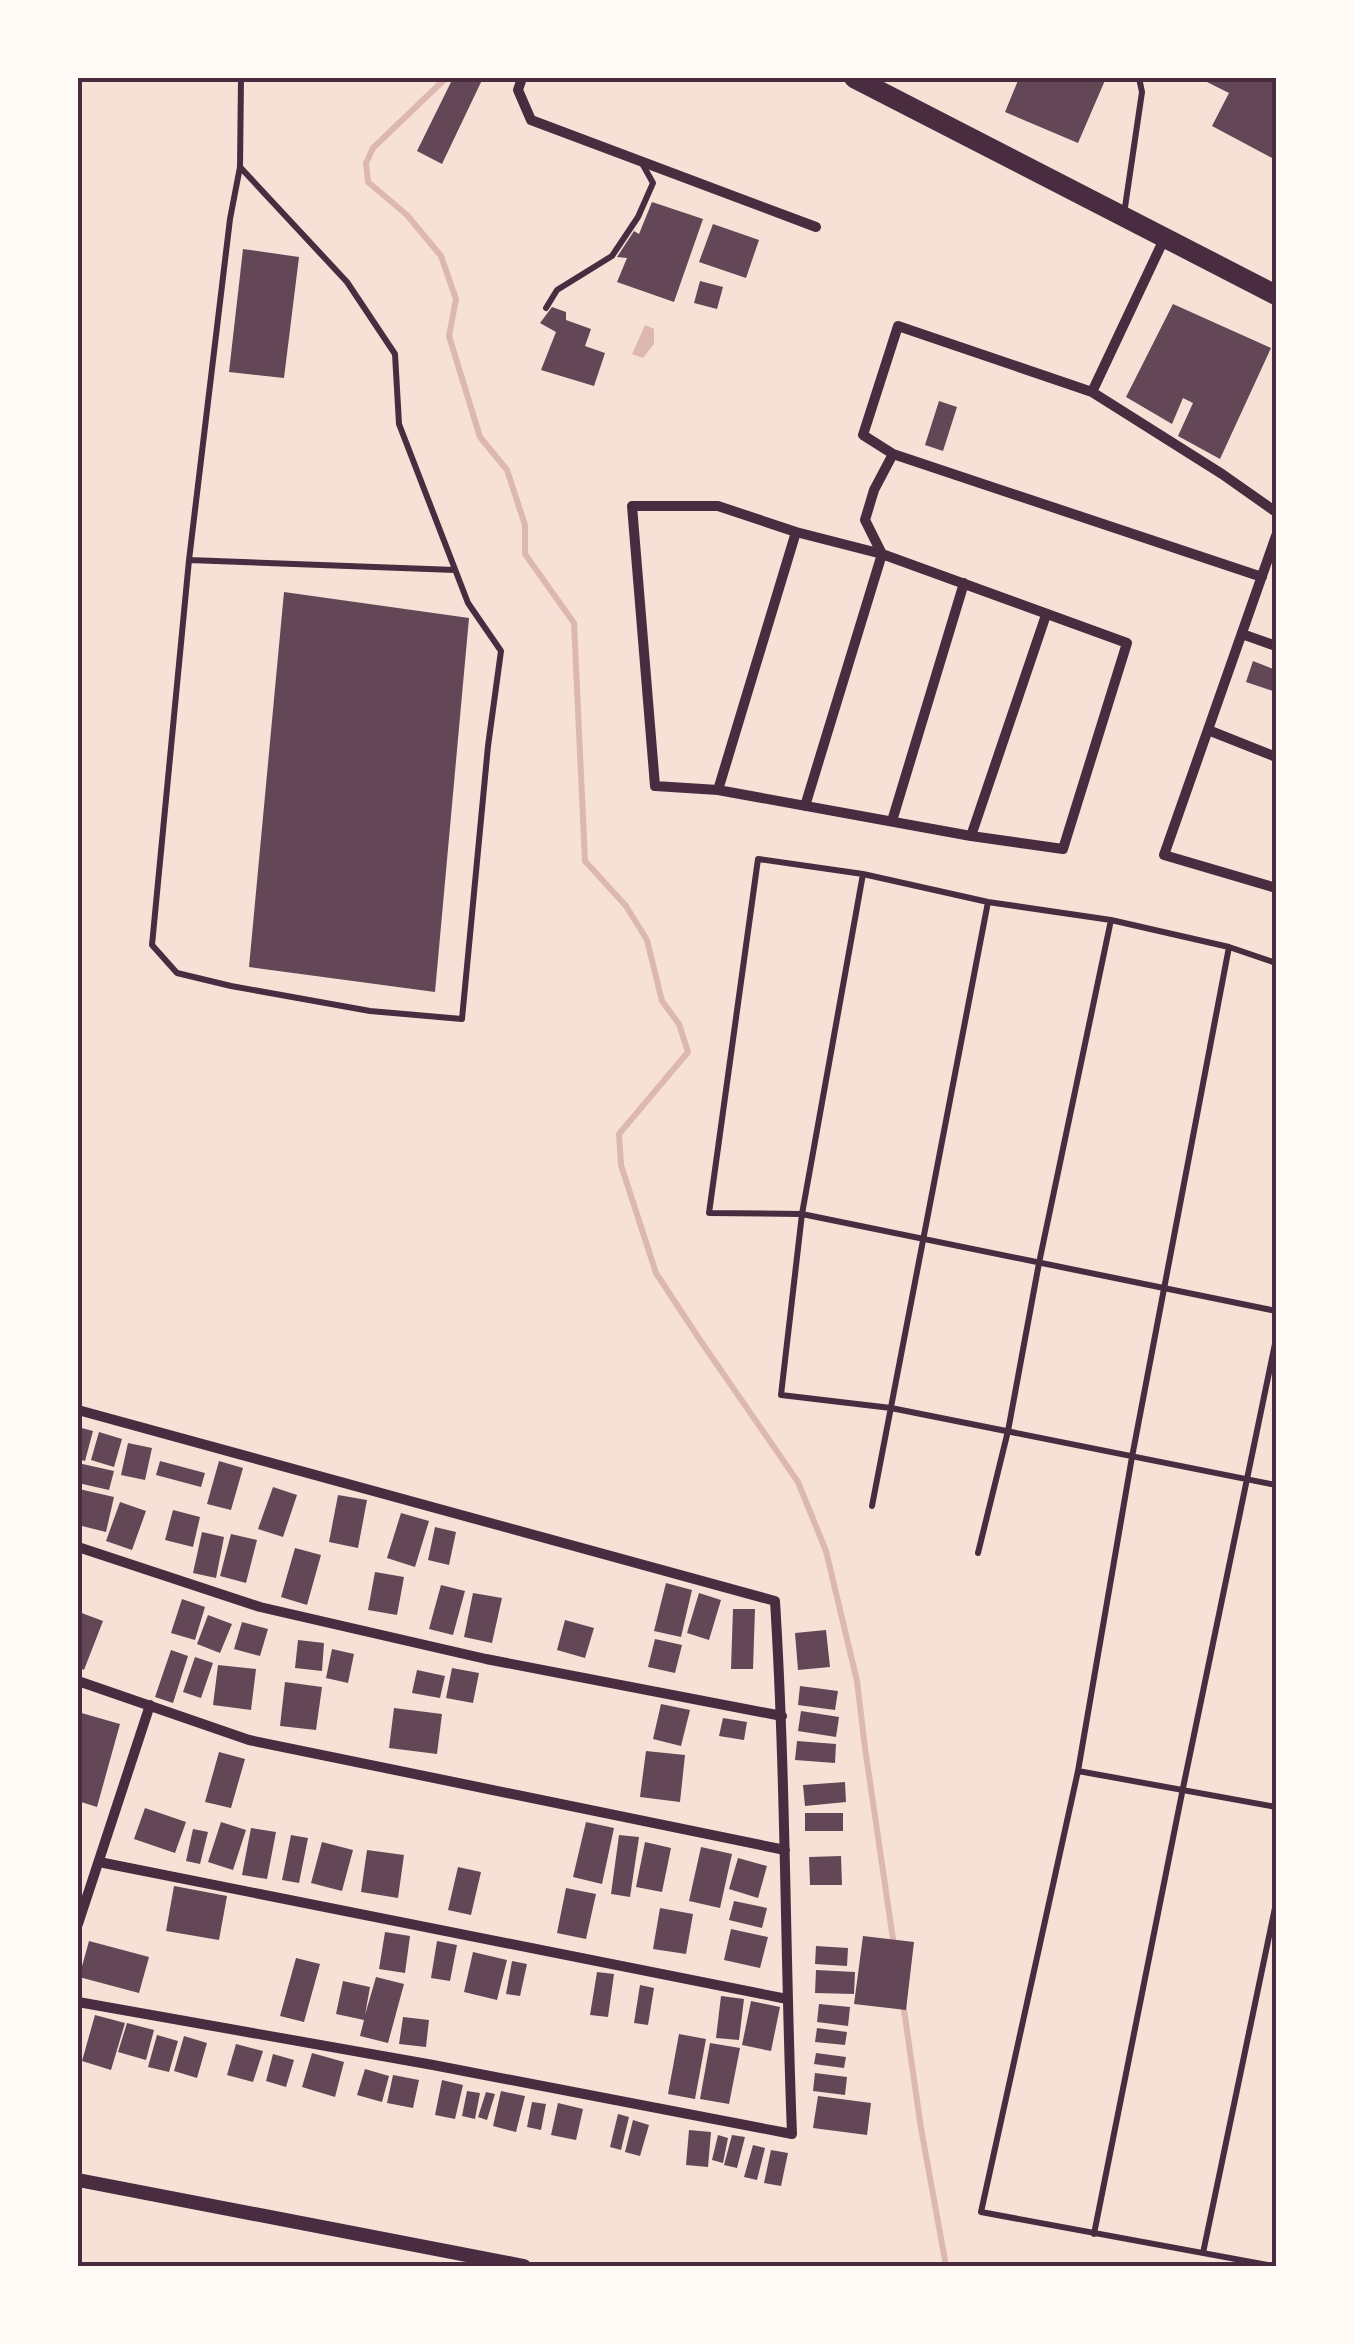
<svg xmlns="http://www.w3.org/2000/svg" width="1354" height="2344" font-family="'Alegreya Sans',sans-serif">
<style>
.water{fill:#dcb8b0}
.lines{fill:none;stroke-linecap:round;stroke-linejoin:round}
.stream{stroke:#dcb8b0;stroke-width:6}
.building{fill:#644757}
.service{stroke:#4a2c40;stroke-width:6}
.minor{stroke:#4a2c40;stroke-width:10}
.tertiary{stroke:#4a2c40;stroke-width:14}
.trunk{stroke:#4a2c40;stroke-width:20}
.neatline{fill:none;stroke:#4a2c40;stroke-width:4}
</style>
<rect width="100%" height="100%" fill="#f7e1d7"/>
<path class="water" d="M 645,325 L 654,329 L 654,344 L 643,358 L 632,354 Z"/>
<g class="lines">
<path class="stream" d="M 446,78 L 373,148 L 366,163 L 368,182 L 407,215 L 441,256 L 456,299 L 449,336 L 480,437 L 507,470 L 525,525 L 525,554 L 574,623 L 585,861 L 626,906 L 647,940 L 662,1001 L 679,1024 L 688,1052 L 619,1134 L 621,1165 L 656,1273 L 700,1340 L 798,1482 L 826,1551 L 857,1681 L 865,1748 L 894,1946
M 903,2003 L 921,2128 L 946,2266"/>
</g>
<path class="building" d="M 453,78 L 483,78 L 442,164 L 417,151 Z
M 1019,78 L 1106,78 L 1078,143 L 1005,112 Z
M 1199,78 L 1276,78 L 1276,160 L 1212,126 L 1229,93 Z
M 652,202 L 703,219 L 674,302 L 617,282 L 627,258 L 617,257 L 634,231 L 639,234 Z
M 713,224 L 759,240 L 746,278 L 699,262 Z
M 243,249 L 299,257 L 284,378 L 229,372 Z
M 700,281 L 723,287 L 717,309 L 694,303 Z
M 1173,304 L 1271,348 L 1220,459 L 1178,436 L 1193,403 L 1183,398 L 1172,424 L 1126,397 Z
M 552,307 L 566,312 L 566,320 L 591,329 L 585,346 L 605,353 L 594,386 L 541,370 L 556,332 L 540,323 Z
M 939,401 L 957,407 L 943,451 L 925,445 Z
M 284,592 L 469,618 L 435,992 L 249,967 Z
M 1253,661 L 1276,670 L 1276,692 L 1246,682 Z
M 78,1427 L 93,1431 L 85,1461 L 78,1459 Z
M 99,1432 L 122,1439 L 114,1467 L 91,1460 Z
M 128,1443 L 152,1448 L 145,1480 L 121,1475 Z
M 160,1461 L 205,1473 L 201,1487 L 156,1475 Z
M 219,1461 L 243,1468 L 231,1510 L 207,1504 Z
M 78,1463 L 114,1471 L 109,1490 L 78,1483 Z
M 273,1487 L 297,1495 L 283,1537 L 258,1529 Z
M 79,1489 L 114,1497 L 106,1532 L 78,1525 Z
M 338,1495 L 367,1500 L 358,1548 L 329,1542 Z
M 120,1502 L 146,1511 L 132,1550 L 106,1541 Z
M 173,1510 L 200,1517 L 193,1547 L 165,1540 Z
M 401,1513 L 429,1521 L 415,1567 L 387,1558 Z
M 435,1527 L 456,1532 L 449,1565 L 428,1560 Z
M 202,1532 L 224,1537 L 216,1578 L 193,1573 Z
M 231,1534 L 257,1540 L 246,1583 L 220,1576 Z
M 295,1548 L 321,1555 L 307,1605 L 281,1597 Z
M 375,1572 L 404,1577 L 397,1615 L 368,1610 Z
M 666,1583 L 692,1590 L 681,1637 L 654,1631 Z
M 441,1585 L 465,1591 L 453,1635 L 429,1629 Z
M 473,1593 L 502,1598 L 492,1643 L 464,1637 Z
M 699,1593 L 721,1600 L 709,1640 L 687,1633 Z
M 182,1599 L 205,1607 L 195,1640 L 171,1633 Z
M 733,1609 L 755,1609 L 753,1669 L 731,1669 Z
M 79,1612 L 103,1621 L 84,1670 L 78,1667 Z
M 208,1615 L 232,1624 L 220,1653 L 197,1644 Z
M 565,1620 L 594,1628 L 585,1658 L 557,1650 Z
M 242,1622 L 268,1629 L 260,1656 L 234,1649 Z
M 826,1630 L 830,1667 L 798,1670 L 795,1633 Z
M 655,1639 L 682,1645 L 675,1673 L 648,1667 Z
M 298,1640 L 324,1643 L 322,1671 L 295,1668 Z
M 332,1649 L 354,1654 L 348,1683 L 326,1678 Z
M 171,1650 L 188,1656 L 173,1703 L 155,1697 Z
M 195,1657 L 213,1663 L 201,1698 L 183,1692 Z
M 218,1665 L 256,1669 L 251,1710 L 213,1705 Z
M 452,1668 L 479,1673 L 473,1703 L 446,1698 Z
M 417,1670 L 445,1676 L 440,1698 L 412,1693 Z
M 285,1682 L 322,1687 L 316,1730 L 280,1726 Z
M 800,1686 L 838,1691 L 835,1710 L 798,1705 Z
M 661,1704 L 690,1710 L 681,1746 L 653,1739 Z
M 394,1708 L 442,1714 L 437,1754 L 389,1748 Z
M 801,1711 L 839,1717 L 836,1737 L 798,1731 Z
M 78,1712 L 120,1724 L 97,1807 L 78,1801 Z
M 723,1718 L 747,1722 L 744,1740 L 719,1736 Z
M 797,1741 L 836,1744 L 835,1763 L 795,1760 Z
M 646,1751 L 685,1755 L 680,1802 L 640,1797 Z
M 219,1752 L 245,1759 L 231,1808 L 205,1802 Z
M 845,1782 L 846,1802 L 805,1806 L 803,1785 Z
M 145,1808 L 186,1822 L 175,1853 L 134,1839 Z
M 805,1813 L 843,1813 L 843,1831 L 805,1831 Z
M 221,1822 L 246,1830 L 233,1870 L 208,1862 Z
M 586,1822 L 614,1828 L 602,1884 L 573,1877 Z
M 251,1828 L 276,1832 L 267,1879 L 242,1875 Z
M 193,1829 L 208,1832 L 200,1864 L 186,1861 Z
M 291,1835 L 308,1838 L 299,1883 L 282,1880 Z
M 619,1835 L 639,1837 L 630,1897 L 611,1894 Z
M 322,1842 L 353,1850 L 342,1891 L 311,1883 Z
M 645,1842 L 671,1848 L 662,1892 L 636,1887 Z
M 701,1847 L 732,1854 L 720,1908 L 689,1901 Z
M 367,1850 L 404,1855 L 398,1898 L 361,1892 Z
M 841,1856 L 842,1885 L 810,1885 L 809,1857 Z
M 738,1858 L 767,1866 L 758,1898 L 729,1889 Z
M 458,1867 L 481,1872 L 471,1915 L 448,1910 Z
M 174,1886 L 227,1896 L 219,1940 L 166,1931 Z
M 566,1888 L 596,1894 L 586,1939 L 557,1933 Z
M 734,1901 L 767,1908 L 762,1928 L 729,1920 Z
M 660,1908 L 693,1914 L 686,1954 L 653,1949 Z
M 731,1929 L 768,1937 L 760,1968 L 724,1960 Z
M 385,1932 L 410,1936 L 405,1973 L 379,1969 Z
M 863,1936 L 914,1942 L 906,2010 L 854,2004 Z
M 89,1941 L 149,1957 L 139,1993 L 79,1977 Z
M 437,1941 L 457,1945 L 450,1981 L 431,1978 Z
M 816,1946 L 848,1948 L 847,1966 L 815,1964 Z
M 473,1952 L 507,1960 L 497,2000 L 464,1992 Z
M 296,1958 L 320,1964 L 304,2022 L 280,2016 Z
M 512,1961 L 527,1964 L 520,1996 L 506,1994 Z
M 816,1970 L 855,1972 L 854,1994 L 815,1993 Z
M 597,1972 L 614,1974 L 608,2017 L 590,2015 Z
M 376,1977 L 404,1984 L 388,2043 L 360,2036 L 364,2020 L 336,2014 L 343,1981 L 370,1987 L 365,2015 Z
M 640,1985 L 654,1988 L 648,2025 L 634,2023 Z
M 721,1996 L 744,1999 L 739,2040 L 716,2038 Z
M 751,2001 L 780,2007 L 771,2051 L 742,2045 Z
M 819,2004 L 850,2007 L 848,2026 L 817,2022 Z
M 95,2015 L 125,2023 L 111,2070 L 82,2061 Z
M 403,2017 L 429,2020 L 426,2047 L 399,2044 Z
M 127,2023 L 154,2030 L 146,2060 L 118,2052 Z
M 817,2028 L 847,2032 L 845,2045 L 815,2042 Z
M 679,2034 L 706,2039 L 695,2099 L 668,2094 Z
M 157,2035 L 178,2041 L 169,2072 L 148,2067 Z
M 184,2036 L 207,2043 L 197,2078 L 174,2071 Z
M 710,2043 L 740,2048 L 729,2104 L 700,2099 Z
M 236,2044 L 263,2051 L 253,2082 L 227,2075 Z
M 312,2053 L 344,2062 L 335,2097 L 302,2087 Z
M 816,2053 L 846,2057 L 844,2068 L 814,2064 Z
M 273,2054 L 294,2060 L 286,2087 L 266,2081 Z
M 365,2069 L 389,2076 L 382,2102 L 357,2095 Z
M 815,2073 L 847,2077 L 845,2095 L 813,2091 Z
M 393,2075 L 419,2080 L 413,2108 L 387,2103 Z
M 442,2080 L 463,2085 L 455,2119 L 435,2115 Z
M 467,2091 L 480,2093 L 475,2119 L 462,2116 Z
M 501,2091 L 525,2096 L 516,2132 L 493,2126 Z
M 486,2092 L 495,2094 L 487,2120 L 478,2117 Z
M 818,2096 L 871,2103 L 867,2135 L 813,2128 Z
M 532,2102 L 546,2104 L 541,2130 L 527,2127 Z
M 558,2103 L 583,2109 L 576,2140 L 551,2135 Z
M 618,2114 L 629,2117 L 621,2150 L 610,2147 Z
M 633,2120 L 649,2125 L 640,2156 L 625,2152 Z
M 689,2130 L 711,2132 L 708,2167 L 686,2165 Z
M 718,2135 L 728,2138 L 723,2163 L 712,2160 Z
M 732,2135 L 745,2137 L 737,2168 L 724,2165 Z
M 753,2145 L 765,2148 L 757,2180 L 744,2177 Z
M 771,2150 L 788,2153 L 781,2186 L 764,2183 Z"/>
<g class="lines">
<path class="service" d="M 240,167 L 347,282 L 395,354 L 399,424 L 468,603 L 501,651 L 488,746 L 462,1019 L 370,1011 L 231,986 L 177,973 L 152,945 L 189,560 L 230,219 L 240,167 L 241,78
M 1124,214 L 1142,92 L 1139,78
M 546,308 L 557,290 L 612,256 L 638,217 L 653,183 L 643,165
M 189,560 L 455,570
M 863,874 L 802,1214 L 781,1395 L 891,1408 L 1276,1485
M 1229,947 L 1132,1457 L 1078,1771 L 981,2212 L 1273,2266
M 1276,963 L 1229,947 L 1111,920 L 988,902 L 863,874 L 758,859 L 709,1213 L 802,1214 L 1276,1311
M 872,1506 L 988,902
M 978,1553 L 1008,1431 L 1039,1263 L 1111,920
M 1078,1771 L 1276,1807
M 1094,2234 L 1183,1788 L 1276,1339
M 1203,2253 L 1276,1903"/>
<path class="minor" d="M 522,78 L 518,90 L 531,120 L 816,227
M 1092,392 L 1165,237
M 632,506 L 718,506 L 796,532 L 882,554 L 1127,643 L 1063,849 L 971,836 L 718,790 L 655,786 Z
M 1276,536 L 1164,855 L 1276,888
M 1262,577 L 893,454 L 863,435 L 898,326 L 1092,392 L 1222,474 L 1276,512
M 1242,634 L 1276,646
M 1208,730 L 1276,757
M 718,790 L 796,532
M 805,806 L 882,554 L 865,520 L 874,490 L 893,454
M 892,821 L 964,583
M 971,836 L 1046,615
M 78,1410 L 775,1601 C 786,1779 785,1956 792,2134 L 433,2065 L 78,2002
M 78,1547 L 260,1607 L 486,1659 L 782,1716
M 78,1681 L 249,1740 L 785,1850
M 99,1862 L 787,1999
M 78,1924 L 150,1705"/>
<path class="tertiary" d="M 78,2180 L 524,2266"/>
<path class="trunk" d="M 854,78 L 1276,295"/>
</g>
<rect width="1354" height="2344" fill="none" stroke="#fffaf5" stroke-width="160"/>
<rect x="80" y="80" width="1194" height="2184" class="neatline"/>
</svg>
